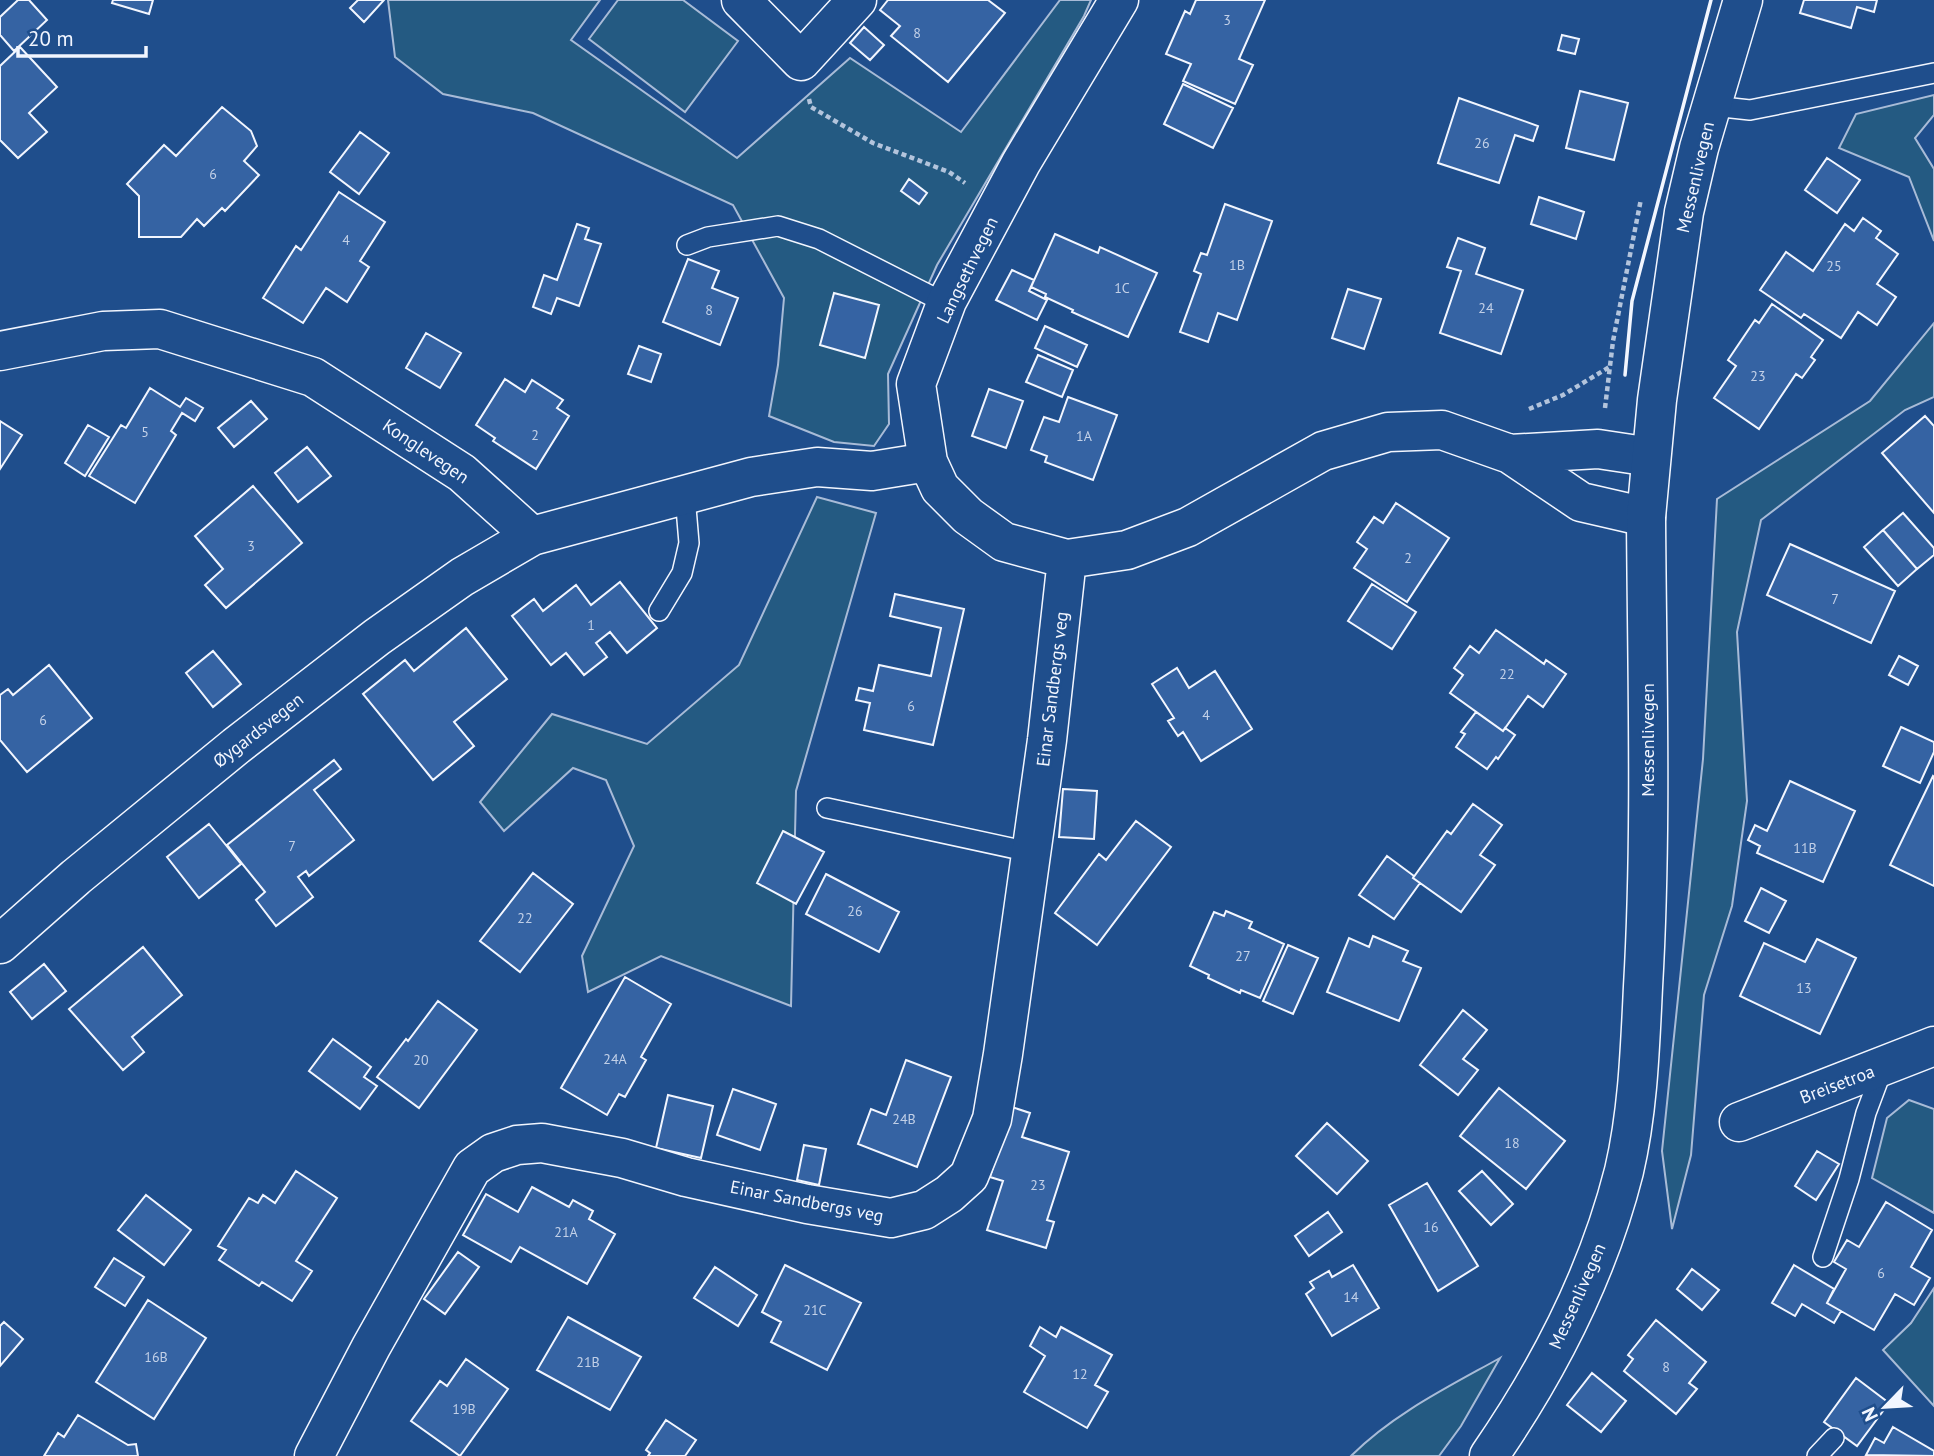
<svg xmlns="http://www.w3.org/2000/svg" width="1934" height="1456" font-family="'PT Sans',sans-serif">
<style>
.green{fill:#245a82;stroke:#a8bbd7;stroke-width:2}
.building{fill:#3563a3;stroke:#f2f6ff;stroke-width:2}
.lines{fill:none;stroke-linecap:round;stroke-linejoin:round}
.service-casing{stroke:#f2f6ff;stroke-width:22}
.minor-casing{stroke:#f2f6ff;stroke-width:41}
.primary-casing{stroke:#f2f6ff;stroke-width:41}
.path{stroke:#b3c4dc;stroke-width:4.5;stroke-dasharray:5 3.5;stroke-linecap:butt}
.service{stroke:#1f4e8c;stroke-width:19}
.minor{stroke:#1f4e8c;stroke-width:38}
.primary{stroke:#1f4e8c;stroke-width:38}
.wall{stroke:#f2f6ff;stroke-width:3.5}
.labels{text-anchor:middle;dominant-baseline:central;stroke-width:5;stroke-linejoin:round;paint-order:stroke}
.number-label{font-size:14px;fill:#c3d1e8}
.street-label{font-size:18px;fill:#f2f6ff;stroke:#1f4e8c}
</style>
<rect width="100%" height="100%" fill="#1f4e8c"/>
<path class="green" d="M 388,0 L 600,0 L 571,40 L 737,158 L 850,58 L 961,132 L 1060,0 L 1091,0 L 1084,16 L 937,265 L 888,374 L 889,424 L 874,446 L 834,442 L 769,416 L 778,365 L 784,298 L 733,205 L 533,113 L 443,94 L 395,57 Z
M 618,0 L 683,0 L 738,41 L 685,112 L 589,39 Z
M 1934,95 L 1934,115 L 1915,138 L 1934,169 L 1934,241 L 1909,177 L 1839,148 L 1856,114 Z
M 1934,323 L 1934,397 L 1905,410 L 1761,520 L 1737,632 L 1747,801 L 1732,906 L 1704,995 L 1691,1155 L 1672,1229 L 1662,1151 L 1703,759 L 1717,499 L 1870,401 Z
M 817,497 L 876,513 L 796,791 L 791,1006 L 661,956 L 588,992 L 582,956 L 634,846 L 606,780 L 573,768 L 504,831 L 480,802 L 552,714 L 647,744 L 739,665 Z
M 1909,1100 L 1934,1109 L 1934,1213 L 1872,1178 L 1887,1118 Z
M 1934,1288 L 1934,1406 L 1883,1350 L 1911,1323 Z
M 1500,1358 L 1461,1426 L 1439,1456 L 1351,1456 C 1393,1414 1448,1387 1500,1358 Z"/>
<path class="building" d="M 18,0 L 29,0 L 47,20 L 14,51 L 0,35 L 0,17 Z
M 113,0 L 153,0 L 149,14 L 112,3 Z
M 358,0 L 384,0 L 364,22 L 350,8 Z
M 888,0 L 988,0 L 1005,13 L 948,82 L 891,36 L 900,26 L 880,10 Z
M 1196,0 L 1265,0 L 1239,59 L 1253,65 L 1235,104 L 1183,81 L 1191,64 L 1166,54 L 1185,11 L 1190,14 Z
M 1804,0 L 1877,0 L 1874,12 L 1857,7 L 1851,28 L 1800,13 Z
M 864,27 L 884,45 L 870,60 L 850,43 Z
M 1562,35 L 1579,39 L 1575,54 L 1558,50 Z
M 20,47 L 57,87 L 29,113 L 47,132 L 18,158 L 0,140 L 0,66 Z
M 1183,84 L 1233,108 L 1213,148 L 1164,124 Z
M 1580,91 L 1628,103 L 1614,160 L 1566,148 Z
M 1459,98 L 1538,126 L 1533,141 L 1515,135 L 1499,183 L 1438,163 Z
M 222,107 L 251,131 L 257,146 L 244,161 L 259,175 L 225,211 L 222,208 L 204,226 L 197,219 L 181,237 L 139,237 L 139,196 L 127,184 L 164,145 L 176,156 Z
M 360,132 L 389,153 L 359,194 L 330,172 Z
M 1827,158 L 1860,180 L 1837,213 L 1805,190 Z
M 909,179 L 927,193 L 919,204 L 901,191 Z
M 339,192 L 385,222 L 360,261 L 369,267 L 347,302 L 326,288 L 303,323 L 263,298 L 296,246 L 301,250 Z
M 1539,197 L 1584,212 L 1576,239 L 1531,224 Z
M 1225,204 L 1272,221 L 1237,320 L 1218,313 L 1208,342 L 1180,332 L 1201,274 L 1194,271 L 1201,253 L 1207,255 Z
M 1863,218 L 1881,231 L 1876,238 L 1898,254 L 1877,284 L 1896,297 L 1877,325 L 1858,312 L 1841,338 L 1804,314 L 1801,318 L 1760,290 L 1786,252 L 1813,271 L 1845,224 L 1854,231 Z
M 577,224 L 589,228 L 585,239 L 601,244 L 579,306 L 557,298 L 551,314 L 533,307 L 544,275 L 557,280 Z
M 1055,234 L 1098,253 L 1100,247 L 1157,273 L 1128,337 L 1072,312 L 1073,310 L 1045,297 L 1046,294 L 1031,287 Z
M 1458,238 L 1485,248 L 1476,274 L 1523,290 L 1501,354 L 1440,333 L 1461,271 L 1447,267 Z
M 688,259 L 719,271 L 712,288 L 738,298 L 720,345 L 663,322 Z
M 1012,270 L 1034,280 L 1029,291 L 1047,300 L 1037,320 L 996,300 Z
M 1348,289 L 1381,299 L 1364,349 L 1332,338 Z
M 834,293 L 879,305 L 865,358 L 820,345 Z
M 1772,304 L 1823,340 L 1811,357 L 1815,360 L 1802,378 L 1796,374 L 1759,429 L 1714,398 L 1736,366 L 1728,360 L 1755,320 L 1759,323 Z
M 1045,326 L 1087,345 L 1077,367 L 1035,348 Z
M 426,333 L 461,353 L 440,388 L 406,368 Z
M 639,346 L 661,354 L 651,382 L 628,374 Z
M 1038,355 L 1073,370 L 1062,397 L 1026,382 Z
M 505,379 L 525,392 L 532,380 L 563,400 L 557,408 L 569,416 L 536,469 L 493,441 L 495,438 L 476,425 Z
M 150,388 L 180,407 L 186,398 L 203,408 L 195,421 L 182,413 L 171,431 L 176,435 L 135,503 L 89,476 L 121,425 L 126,428 Z
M 989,389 L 1023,401 L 1006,448 L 972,436 Z
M 1068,397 L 1117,415 L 1093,480 L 1045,462 L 1047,456 L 1031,450 L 1044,417 L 1059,422 Z
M 251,401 L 267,419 L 234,447 L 218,428 Z
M 1925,416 L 1934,426 L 1934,513 L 1882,453 Z
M 0,421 L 22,435 L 0,469 Z
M 88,425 L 109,437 L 85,476 L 65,463 Z
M 307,447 L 331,476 L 298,502 L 275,473 Z
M 253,486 L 302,543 L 226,608 L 205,585 L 223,569 L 195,536 Z
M 1396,503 L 1449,538 L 1407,602 L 1354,568 L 1367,549 L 1357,542 L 1374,517 L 1383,523 Z
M 1903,513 L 1934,548 L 1934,555 L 1917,569 L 1883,530 Z
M 1883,530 L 1917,569 L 1898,586 L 1864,547 Z
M 1790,544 L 1895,591 L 1871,643 L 1767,595 Z
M 620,582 L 657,628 L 627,653 L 610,632 L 596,643 L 607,657 L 584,675 L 566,653 L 551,665 L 512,616 L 534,599 L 543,611 L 576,585 L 591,605 Z
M 1372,584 L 1416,612 L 1392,649 L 1348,621 Z
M 895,594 L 964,609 L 933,745 L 864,730 L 870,703 L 856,700 L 859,688 L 873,691 L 879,665 L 931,676 L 941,628 L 890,616 Z
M 466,628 L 507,679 L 454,722 L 474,746 L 433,780 L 363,694 L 405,660 L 414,671 Z
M 1496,630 L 1544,664 L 1546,660 L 1566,674 L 1543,707 L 1528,696 L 1503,731 L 1450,693 L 1463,675 L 1454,668 L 1470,646 L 1479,653 Z
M 213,651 L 241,684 L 213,707 L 186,673 Z
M 1899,656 L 1918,666 L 1908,685 L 1889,675 Z
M 49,665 L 92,718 L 27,772 L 0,740 L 0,695 L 8,689 L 13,695 Z
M 1177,668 L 1189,688 L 1215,671 L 1252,729 L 1201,761 L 1183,732 L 1178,736 L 1168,721 L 1174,718 L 1152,684 Z
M 1476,712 L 1503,731 L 1505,728 L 1515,735 L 1498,759 L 1496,757 L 1487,769 L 1456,747 L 1465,734 L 1461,732 Z
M 1901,727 L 1934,742 L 1934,752 L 1920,783 L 1883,766 Z
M 334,760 L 341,769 L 314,790 L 354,840 L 309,876 L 306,871 L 298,877 L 313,897 L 276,926 L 256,900 L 265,892 L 227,845 Z
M 1933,776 L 1934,777 L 1934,886 L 1890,865 Z
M 1790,781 L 1855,811 L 1823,882 L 1757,853 L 1760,846 L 1748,840 L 1755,825 L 1767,831 Z
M 1063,789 L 1097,791 L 1094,839 L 1059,837 Z
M 1473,804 L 1502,825 L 1480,855 L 1495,865 L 1461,912 L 1413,878 L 1447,831 L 1451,834 Z
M 1136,821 L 1171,847 L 1097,945 L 1055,913 L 1099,854 L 1106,860 Z
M 209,824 L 241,864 L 199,898 L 167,857 Z
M 783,831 L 824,852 L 796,904 L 757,883 Z
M 1387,856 L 1414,876 L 1413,878 L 1420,883 L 1394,919 L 1359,895 Z
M 533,873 L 573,904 L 520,972 L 480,941 Z
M 826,874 L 899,912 L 879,952 L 806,914 Z
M 1761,888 L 1786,901 L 1769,933 L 1745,921 Z
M 1226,911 L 1252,922 L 1249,928 L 1284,944 L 1260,998 L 1241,990 L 1240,993 L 1208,978 L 1209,975 L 1190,966 L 1214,912 L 1224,916 Z
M 1373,936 L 1408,951 L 1403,961 L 1421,968 L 1399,1021 L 1327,992 L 1349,938 L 1369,947 Z
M 1817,939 L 1856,958 L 1820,1034 L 1740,996 L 1764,943 L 1805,962 Z
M 1288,945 L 1318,958 L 1293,1014 L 1263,1001 Z
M 143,947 L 182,995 L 132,1037 L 144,1052 L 123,1070 L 69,1009 Z
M 44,964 L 66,991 L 32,1019 L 10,992 Z
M 625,977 L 671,1004 L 641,1057 L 646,1060 L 625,1097 L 619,1094 L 607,1115 L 561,1088 Z
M 438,1001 L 477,1030 L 419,1108 L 377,1077 L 406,1039 L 408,1041 Z
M 1463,1010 L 1487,1030 L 1463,1059 L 1478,1070 L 1458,1095 L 1420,1065 Z
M 333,1039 L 371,1067 L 364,1077 L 377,1086 L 360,1109 L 309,1071 Z
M 906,1060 L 951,1077 L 917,1167 L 858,1144 L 871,1109 L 886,1115 Z
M 1499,1088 L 1565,1141 L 1526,1189 L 1460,1136 Z
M 733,1089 L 776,1104 L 760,1150 L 717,1135 Z
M 668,1095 L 713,1106 L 701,1158 L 656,1148 Z
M 1012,1107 L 1030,1113 L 1022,1137 L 1069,1152 L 1047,1220 L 1054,1222 L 1046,1248 L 987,1230 L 1003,1181 L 990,1177 Z
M 1327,1123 L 1368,1161 L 1337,1194 L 1296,1156 Z
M 804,1145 L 826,1149 L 819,1185 L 797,1180 Z
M 1817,1151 L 1839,1164 L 1816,1200 L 1795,1186 Z
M 296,1171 L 337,1198 L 296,1261 L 312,1271 L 292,1301 L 262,1282 L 259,1286 L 219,1260 L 226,1250 L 218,1246 L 249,1198 L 258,1203 L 263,1195 L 275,1203 Z
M 1482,1171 L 1513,1204 L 1491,1225 L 1459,1191 Z
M 1427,1183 L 1478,1266 L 1438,1291 L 1389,1205 Z
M 532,1187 L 569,1207 L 573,1200 L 593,1211 L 589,1219 L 615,1234 L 587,1284 L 520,1247 L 511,1262 L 463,1235 L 486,1194 L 518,1212 Z
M 146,1195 L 191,1230 L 164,1265 L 118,1230 Z
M 1886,1202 L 1932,1230 L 1911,1267 L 1930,1278 L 1914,1305 L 1895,1294 L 1874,1330 L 1827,1303 L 1846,1269 L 1834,1262 L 1847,1240 L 1859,1247 Z
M 1328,1212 L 1342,1232 L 1309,1256 L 1295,1236 Z
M 458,1252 L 479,1267 L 445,1314 L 424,1299 Z
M 114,1258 L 144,1277 L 125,1306 L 95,1287 Z
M 785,1265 L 861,1303 L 827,1370 L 771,1342 L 781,1322 L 762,1312 Z
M 1353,1265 L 1379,1308 L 1332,1336 L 1306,1294 L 1314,1288 L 1310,1282 L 1329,1271 L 1332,1277 Z
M 1794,1265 L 1834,1289 L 1827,1303 L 1841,1311 L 1834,1323 L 1802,1304 L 1795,1316 L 1772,1303 Z
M 715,1267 L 757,1295 L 738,1326 L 694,1298 Z
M 1692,1269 L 1719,1290 L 1702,1310 L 1677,1289 Z
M 148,1300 L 206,1338 L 154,1419 L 96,1382 Z
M 568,1317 L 641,1357 L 610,1410 L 537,1370 Z
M 1656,1320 L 1706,1362 L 1689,1383 L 1697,1389 L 1676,1414 L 1624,1371 L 1633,1359 L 1628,1355 Z
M 4,1322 L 23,1339 L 0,1366 L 0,1326 Z
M 1040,1327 L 1056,1337 L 1061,1327 L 1112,1355 L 1095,1385 L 1108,1392 L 1087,1428 L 1024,1392 L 1045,1356 L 1030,1346 Z
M 466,1359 L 508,1389 L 460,1456 L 411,1421 L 440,1381 L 447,1386 Z
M 1592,1373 L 1626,1401 L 1601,1432 L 1567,1405 Z
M 1856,1378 L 1889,1403 L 1857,1446 L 1824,1422 Z
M 78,1415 L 128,1445 L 136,1444 L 138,1456 L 44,1456 L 58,1433 L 64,1437 Z
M 666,1420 L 696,1440 L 685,1456 L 648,1456 L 650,1453 L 646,1450 Z
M 1893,1427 L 1934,1451 L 1934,1456 L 1866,1455 L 1875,1438 L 1884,1443 Z"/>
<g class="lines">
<defs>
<path id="service" d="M 1713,106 L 1750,110 L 1934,73
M 687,245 L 708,237 L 778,226 L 819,239 L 947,304
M 659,611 L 682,573 L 689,543 L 685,496
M 827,808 L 1030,852
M 1823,1257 L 1849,1179 L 1866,1113 L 1884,1065
M 1817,1456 L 1834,1438"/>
<path id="minor" d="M 741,0 L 801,61 L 857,0
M 1119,0 L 1021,163 L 947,301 L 916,384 L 928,462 L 940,488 L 968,516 L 1004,542 L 1067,559 L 1127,550 L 1188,527 L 1323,451 L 1388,432 L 1442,430 L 1510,454 L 1581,502 L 1646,517
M 0,351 L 103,331 L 160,329 L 313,377 L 462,473 L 532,536 L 751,477 L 817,467 L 872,471 L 928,462
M 1510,454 L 1598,449 L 1651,457
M 0,944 L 76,877 L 236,746 L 377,637 L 462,577 L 532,536
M 1739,1122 L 1934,1046
M 314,1456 L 371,1347 L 472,1168 L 493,1153 L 517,1145 L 542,1143 L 622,1158 L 686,1177 L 807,1204 L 891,1218 L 924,1210 L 949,1194 L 969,1176 L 992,1119 L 1003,1054 L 1047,740 L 1067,559"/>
<path id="primary" d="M 1489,1456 C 1549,1369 1598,1274 1624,1171 C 1638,1111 1640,1049 1643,987 C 1652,831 1647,674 1646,517 L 1657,400 L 1684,212 L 1699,148 L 1743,0"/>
</defs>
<use href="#service" class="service-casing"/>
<use href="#minor" class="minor-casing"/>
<use href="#primary" class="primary-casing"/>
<path class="path" d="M 809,99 L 811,107 L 873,143 L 949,172 L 965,183
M 1605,408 L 1613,341 L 1641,199
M 1529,409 L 1563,395 L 1611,366"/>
<use href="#service" class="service"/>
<use href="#minor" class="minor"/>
<use href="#primary" class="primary"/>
<path class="wall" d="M 1625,375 L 1632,301 L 1711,0"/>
</g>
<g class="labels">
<g class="number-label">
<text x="1227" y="20">3</text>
<text x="917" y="33">8</text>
<text x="1482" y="143">26</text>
<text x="213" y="174">6</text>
<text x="346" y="240">4</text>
<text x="1237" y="265">1B</text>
<text x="1834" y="266">25</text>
<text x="1122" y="288">1C</text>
<text x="1486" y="308">24</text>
<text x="709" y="310">8</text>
<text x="1758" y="376">23</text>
<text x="145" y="432">5</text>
<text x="535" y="435">2</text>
<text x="1084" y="436">1A</text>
<text x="251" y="546">3</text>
<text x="1408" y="558">2</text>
<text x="1835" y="599">7</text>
<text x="591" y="625">1</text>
<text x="1507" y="674">22</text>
<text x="911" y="706">6</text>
<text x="1206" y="715">4</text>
<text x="43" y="720">6</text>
<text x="292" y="846">7</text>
<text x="1805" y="848">11B</text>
<text x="855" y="911">26</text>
<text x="525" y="918">22</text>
<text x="1243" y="956">27</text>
<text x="1804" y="988">13</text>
<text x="615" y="1059">24A</text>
<text x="421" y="1060">20</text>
<text x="904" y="1119">24B</text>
<text x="1512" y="1143">18</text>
<text x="1038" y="1185">23</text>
<text x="1431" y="1227">16</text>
<text x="566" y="1232">21A</text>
<text x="1881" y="1273">6</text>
<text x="1351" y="1297">14</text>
<text x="815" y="1310">21C</text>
<text x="156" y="1357">16B</text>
<text x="588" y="1362">21B</text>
<text x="1666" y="1367">8</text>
<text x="1080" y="1374">12</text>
<text x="464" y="1409">19B</text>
</g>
<g class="street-label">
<text transform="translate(1695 177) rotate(-77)">Messenlivegen</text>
<text transform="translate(967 270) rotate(-64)">Langsethvegen</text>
<text transform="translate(426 451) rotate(34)">Konglevegen</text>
<text transform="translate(1052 689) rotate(-83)">Einar Sandbergs veg</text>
<text transform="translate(258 730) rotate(-38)">Øygardsvegen</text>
<text transform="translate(1647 740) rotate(-90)">Messenlivegen</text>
<text transform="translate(1837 1084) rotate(-21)">Breisetroa</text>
<text transform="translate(807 1201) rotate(11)">Einar Sandbergs veg</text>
<text transform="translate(1577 1296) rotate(-66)">Messenlivegen</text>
</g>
</g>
<g transform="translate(1885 1407) rotate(245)" stroke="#1f4e8c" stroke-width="5" paint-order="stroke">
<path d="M0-5L12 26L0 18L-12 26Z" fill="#f2f6ff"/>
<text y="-10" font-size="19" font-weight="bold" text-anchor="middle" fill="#f2f6ff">N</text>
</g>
<path d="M18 46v10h128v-10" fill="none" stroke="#f2f6ff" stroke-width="3.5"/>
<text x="28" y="46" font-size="21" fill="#f2f6ff" stroke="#1f4e8c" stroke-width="5" paint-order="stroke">20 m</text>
</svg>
